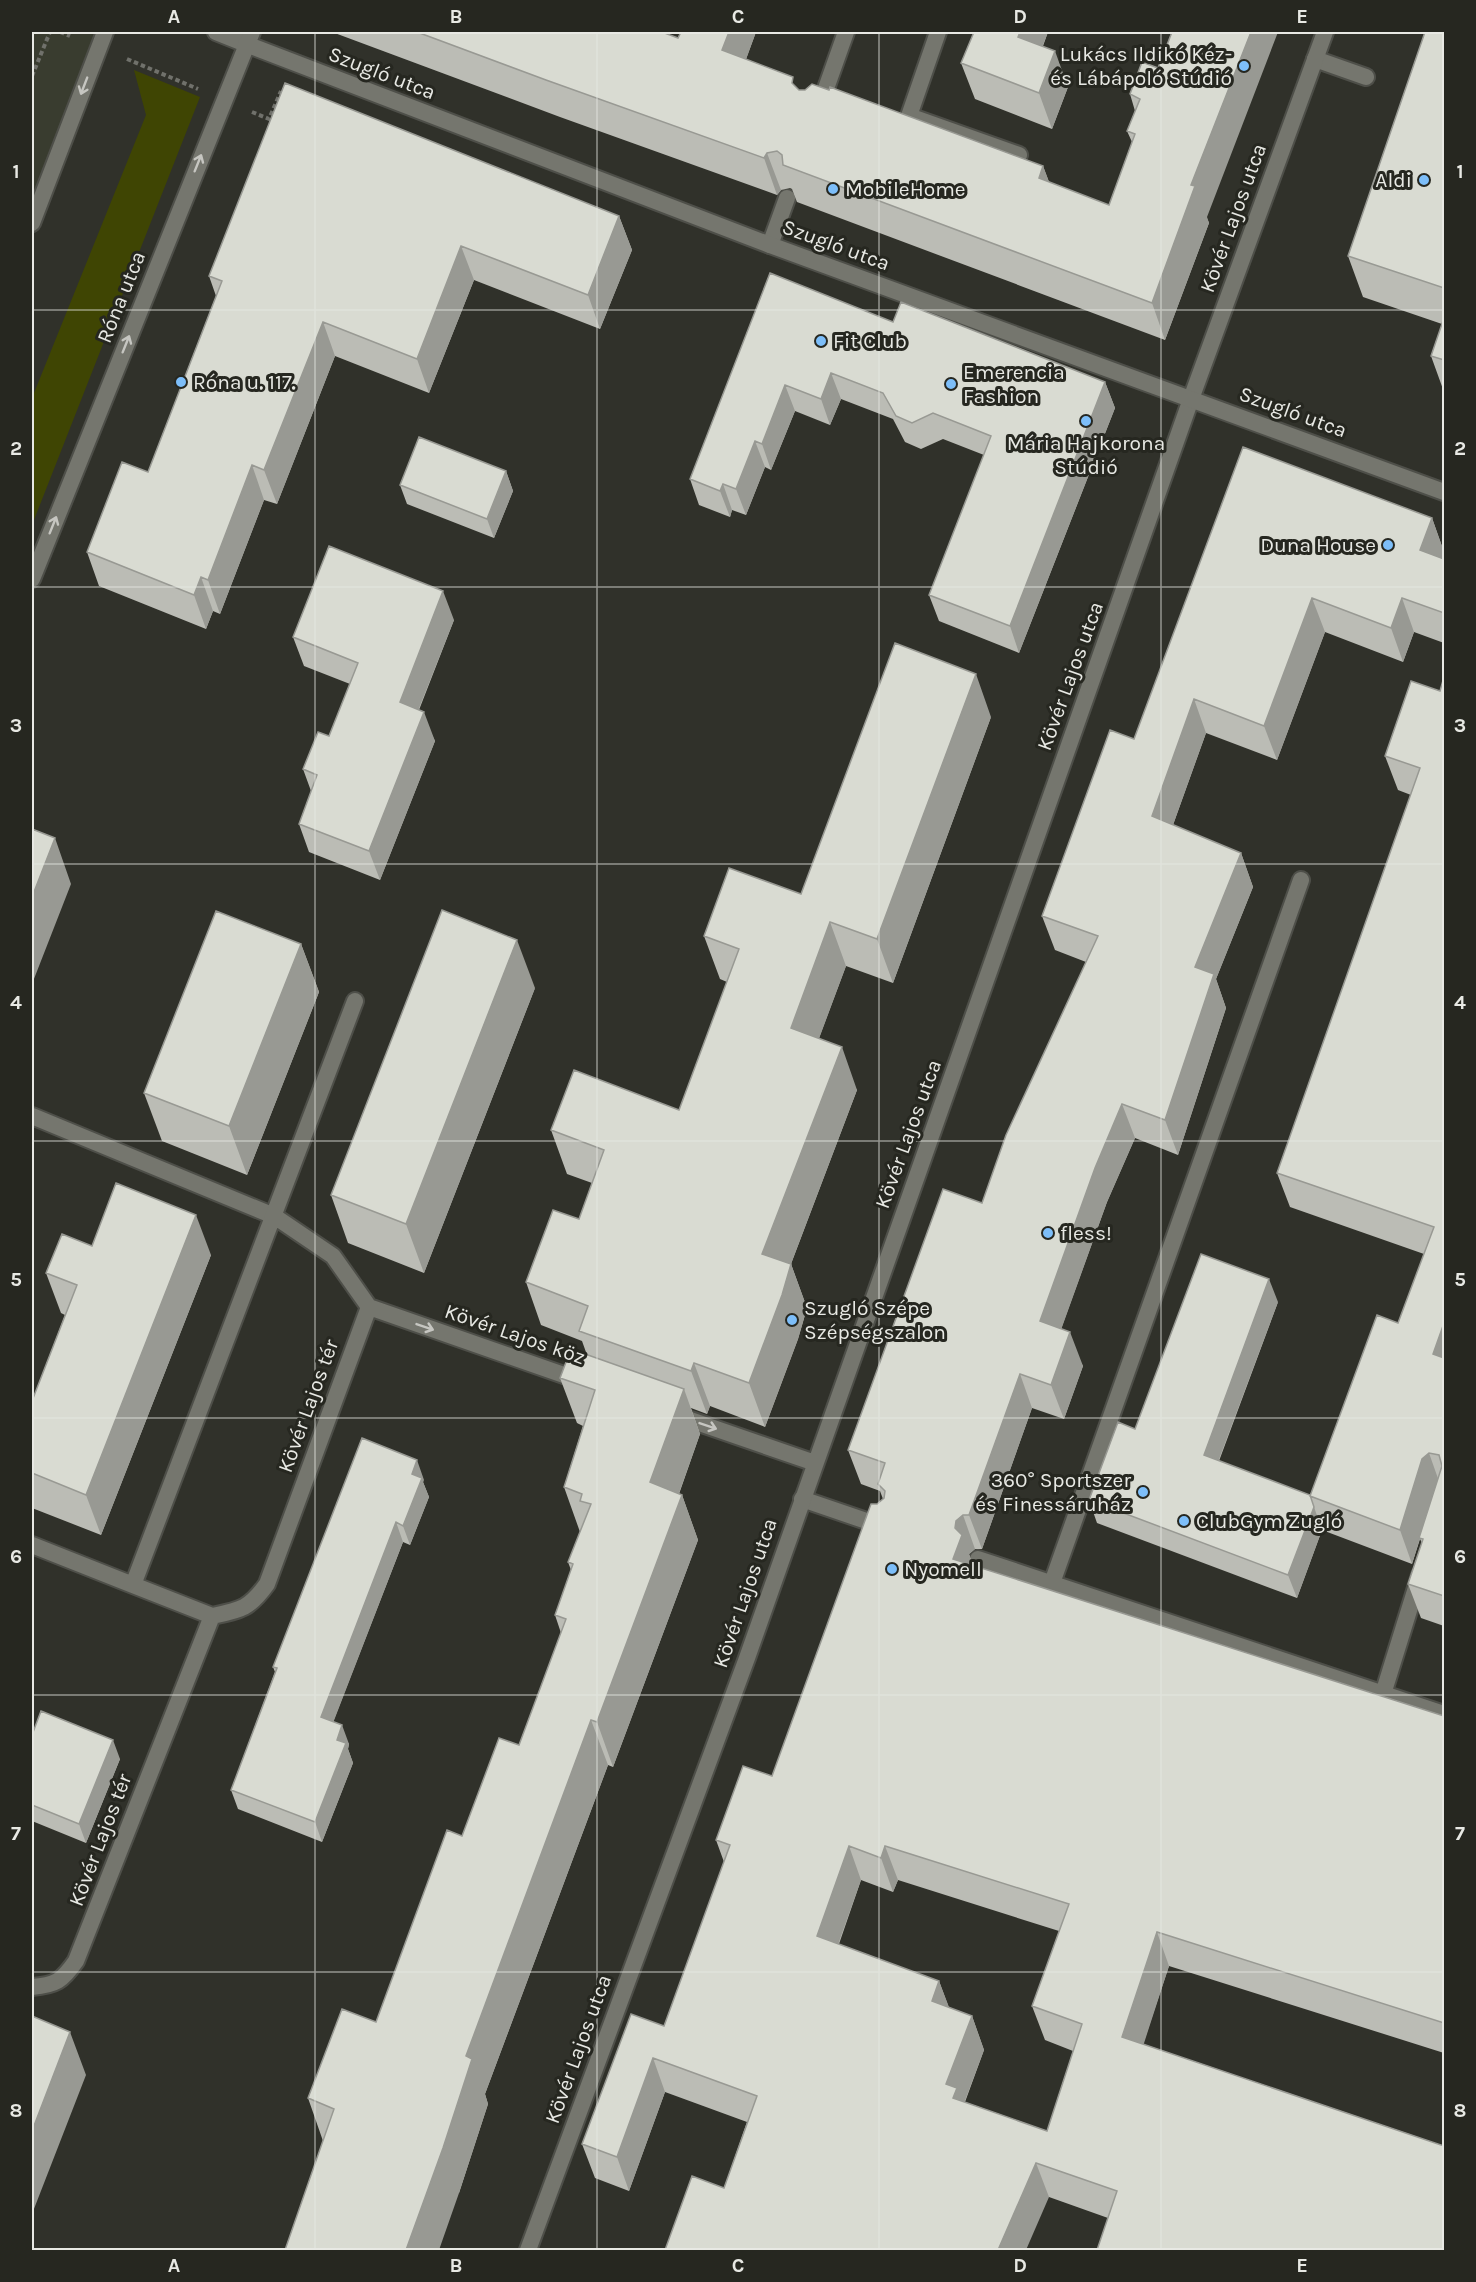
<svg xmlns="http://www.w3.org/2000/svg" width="1476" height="2282" font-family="Karla,sans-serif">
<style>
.built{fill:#393c2f}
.green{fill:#3f4503}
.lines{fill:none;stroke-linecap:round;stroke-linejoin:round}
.service-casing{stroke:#4e4f49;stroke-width:20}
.minor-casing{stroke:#4e4f49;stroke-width:20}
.tertiary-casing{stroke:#4e4f49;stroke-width:20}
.path{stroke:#70716b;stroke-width:4;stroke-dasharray:4.5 3;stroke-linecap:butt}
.service{stroke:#75766e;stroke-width:16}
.minor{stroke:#75766e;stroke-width:16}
.tertiary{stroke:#75766e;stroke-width:16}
.wall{fill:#bbbcb5;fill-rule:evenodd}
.shaded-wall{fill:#989993}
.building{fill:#d9dbd2;stroke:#989993;stroke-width:1.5;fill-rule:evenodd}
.oneway{stroke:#c6c6c1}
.grid{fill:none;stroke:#e8e9e4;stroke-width:1.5;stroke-opacity:0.55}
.poi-dot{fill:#7dbef9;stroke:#262720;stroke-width:2}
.labels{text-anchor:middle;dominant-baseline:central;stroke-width:6;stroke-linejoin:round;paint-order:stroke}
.poi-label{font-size:21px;fill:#e8e9e4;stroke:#262720;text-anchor:start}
.street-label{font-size:21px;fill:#e8e9e4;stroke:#262720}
.neatline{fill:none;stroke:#e8e9e4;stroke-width:2}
.grid-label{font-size:20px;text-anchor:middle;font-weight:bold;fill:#e8e9e4}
</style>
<rect width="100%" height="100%" fill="#30312a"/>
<path class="built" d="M 32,32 L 98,32 L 32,203 Z"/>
<path class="green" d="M 134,70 L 200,97 L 32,525 L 32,398 L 146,115 Z"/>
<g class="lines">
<defs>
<path id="service" d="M 938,32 L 909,116 L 1019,155
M 1315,59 L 1366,77
M 818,111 L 846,32
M 770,245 L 787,198
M 32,1116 L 274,1216
M 802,1499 L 884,1527
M 978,1559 L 1444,1714
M 1052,1583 L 1301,880
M 1383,1694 L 1420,1575"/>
<path id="minor" d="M 216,32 L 246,44
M 274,1216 L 333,1256 L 369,1307
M 369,1307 L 581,1381
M 676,1415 L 815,1463
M 32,1545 L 133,1585
M 212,1616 C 241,1610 249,1609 267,1584 L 369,1307
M 32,1987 C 56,1985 62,1981 76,1961 L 212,1616 L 133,1585 L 355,1001
M 528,2250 L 747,1658 L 1191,399 L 1325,32"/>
<path id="tertiary" d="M 246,44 L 770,245 L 1444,492
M 32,223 L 105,32
M 32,579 L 252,32"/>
</defs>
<use href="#service" class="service-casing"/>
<use href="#minor" class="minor-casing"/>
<use href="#tertiary" class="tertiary-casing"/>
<path class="path" d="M 60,32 L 70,36
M 127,59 L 198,89
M 32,76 L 50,32
M 252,112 L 269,119 L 281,91"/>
<use href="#service" class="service"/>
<use href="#minor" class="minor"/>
<use href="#tertiary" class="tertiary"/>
</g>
<path class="wall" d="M 332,32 L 662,32 L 678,38 L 681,32 L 756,32 L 746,59 L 797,88 L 799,90 L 1043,166 L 1049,182 L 1109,205 L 1132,142 L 1127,131 L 1135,111 L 1130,94 L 1142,62 L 1209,223 L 1165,340 L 797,202 L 792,189 L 790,188 L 781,190 L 777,195 L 560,117 Z
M 974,32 L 1048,32 L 1043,46 L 1068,87 L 1052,129 L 975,99 L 961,63 Z
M 1444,32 L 1444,392 L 1431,356 L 1442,324 L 1363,297 L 1348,256 Z
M 619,216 L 632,250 L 600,329 L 474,280 L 429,393 L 335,356 L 277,504 L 264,500 L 220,614 L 213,611 L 206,629 L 99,586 L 87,552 L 148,472 L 216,296 L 209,276 Z
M 770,273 L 893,322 L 1105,382 L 1115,408 L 1019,653 L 939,621 L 929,595 L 984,455 L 943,439 L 921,449 L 905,442 L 893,419 L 841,399 L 830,425 L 795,411 L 771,470 L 765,467 L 746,515 L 732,510 L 730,517 L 699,505 L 690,479 Z
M 1243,447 L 1432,518 L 1444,552 L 1442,558 L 1444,559 L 1444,643 L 1414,632 L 1403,662 L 1325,632 L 1277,760 L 1206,733 L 1173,825 L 1241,853 L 1253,887 L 1216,979 L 1226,1008 L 1178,1155 L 1135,1138 L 1107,1202 L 1061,1329 L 1083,1366 L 1064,1419 L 1032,1408 L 982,1549 L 975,1549 L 969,1554 L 973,1566 L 1444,1716 L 1444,2053 L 1169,1966 L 1143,2044 L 1444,2146 L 1108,2218 L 1049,2197 L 724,2188 L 747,2122 L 665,2092 L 629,2191 L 595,2178 L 582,2144 L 664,2026 L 724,1862 L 716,1840 L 772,1776 L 877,1504 L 883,1499 L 880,1491 L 861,1484 L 848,1450 L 982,1203 L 1086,962 L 1055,950 L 1042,916 L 1134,739 ZM 861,1880 L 893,1892 L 898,1880 L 1059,1931 L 1032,2006 L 1045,2040 L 1073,2051 L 1047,2131 L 965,2102 L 984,2050 L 972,2016 L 949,2008 L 939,1981 L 839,1944 Z
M 506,471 L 513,491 L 494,538 L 407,504 L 400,485 Z
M 454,620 L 419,710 L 435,741 L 380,880 L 309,852 L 299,824 L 311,791 L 303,769 L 329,736 L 350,684 L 304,666 L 293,637 Z
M 1444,677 L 1444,1626 L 1421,1618 L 1408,1584 L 1422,1543 L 1420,1539 L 1412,1564 L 1322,1530 L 1297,1598 L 1097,1523 L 1089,1500 L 1135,1429 L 1278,1302 L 1219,1461 L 1310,1495 L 1398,1323 L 1424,1254 L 1290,1207 L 1277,1173 L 1411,795 L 1398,790 L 1385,756 L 1440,691 Z
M 991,717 L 893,983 L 846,966 L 819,1038 L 857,1090 L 791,1264 L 807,1308 L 798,1339 L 765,1427 L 710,1406 L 707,1414 L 691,1408 L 700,1434 L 679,1494 L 682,1495 L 698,1540 L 613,1767 L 608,1765 L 485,2094 L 488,2104 L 459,2193 L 323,2141 L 308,2098 L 376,2022 L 462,1836 L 519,1745 L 561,1633 L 555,1615 L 571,1570 L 568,1562 L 580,1532 L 564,1487 L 583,1426 L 577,1423 L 560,1378 L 587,1355 L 582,1341 L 541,1325 L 526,1282 L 579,1219 L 592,1183 L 567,1174 L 551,1130 L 679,1110 L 727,982 L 720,979 L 704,936 L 801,894 Z
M 301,944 L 319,992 L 247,1175 L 162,1141 L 144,1093 Z
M 535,988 L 424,1273 L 348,1243 L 331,1195 Z
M 92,1246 L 211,1255 L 101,1535 L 32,1508 L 32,1401 L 65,1315 L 61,1313 L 46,1273 Z
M 424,1480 L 423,1482 L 429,1497 L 410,1545 L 403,1542 L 333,1722 L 349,1744 L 348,1749 L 353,1763 L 322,1842 L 238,1809 L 231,1790 L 275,1672 L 273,1667 Z
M 32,1735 L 120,1759 L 86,1843 L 32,1821 Z"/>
<path class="shaded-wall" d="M 729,32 L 756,32 L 736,87 L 722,50 Z
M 1020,32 L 1048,32 L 1032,73 L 1018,37 Z
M 1251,32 L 1278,32 L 1207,217 L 1209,223 L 1165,340 L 1152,303 L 1191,185 Z
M 1055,51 L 1068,87 L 1052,129 L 1039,93 Z
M 767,153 L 781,190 L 777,195 L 764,158 Z
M 1043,166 L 1057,203 L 1039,178 Z
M 619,216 L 632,250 L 600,329 L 588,295 Z
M 461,246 L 474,280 L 429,393 L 417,359 Z
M 323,322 L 335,356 L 277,504 L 264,470 Z
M 831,373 L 841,399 L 830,425 L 821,399 Z
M 1105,382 L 1115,408 L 1019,653 L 1010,626 Z
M 785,385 L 795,411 L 771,470 L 762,444 Z
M 755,441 L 765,467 L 746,515 L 736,489 Z
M 252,465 L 264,500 L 220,614 L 208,580 Z
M 506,471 L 513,491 L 494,538 L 487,519 Z
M 723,484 L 732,510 L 730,517 L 720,491 Z
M 1432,518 L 1444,552 L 1432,584 L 1420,550 Z
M 201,577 L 213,611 L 206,629 L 194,595 Z
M 443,591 L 454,620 L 410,731 L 400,702 Z
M 1312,598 L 1325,632 L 1277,760 L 1264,726 Z
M 1402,598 L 1414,632 L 1403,662 L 1391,628 Z
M 976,674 L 991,717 L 893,983 L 877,939 Z
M 1194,699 L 1206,733 L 1164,850 L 1152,816 Z
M 424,712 L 435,741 L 380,880 L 369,851 Z
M 55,838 L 71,884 L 32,984 L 32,897 Z
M 1241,853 L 1253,887 L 1216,979 L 1226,1008 L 1178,1155 L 1165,1120 L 1195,967 Z
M 830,922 L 846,966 L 807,1071 L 791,1028 Z
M 517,940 L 535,988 L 424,1273 L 406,1224 Z
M 301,944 L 319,992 L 247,1175 L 229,1126 Z
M 842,1047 L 857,1090 L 778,1298 L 762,1254 Z
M 1122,1104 L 1135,1138 L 1107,1202 L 1052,1355 L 1040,1321 L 1095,1168 Z
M 196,1215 L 211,1255 L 101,1535 L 86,1495 Z
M 791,1264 L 807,1308 L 798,1339 L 765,1427 L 749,1383 Z
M 1269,1279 L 1278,1302 L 1212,1478 L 1204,1455 Z
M 1444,1323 L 1444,1385 L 1433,1354 Z
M 1070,1332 L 1083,1366 L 1064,1419 L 1051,1385 Z
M 694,1363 L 710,1406 L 707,1414 L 691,1371 Z
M 1020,1374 L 1032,1408 L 982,1549 L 969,1515 Z
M 684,1389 L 700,1434 L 667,1527 L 650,1482 Z
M 1429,1453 L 1441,1487 L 1434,1493 L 1412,1564 L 1400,1530 L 1422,1459 Z
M 417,1460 L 424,1480 L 423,1482 L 429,1497 L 410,1545 L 403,1526 L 412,1474 Z
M 682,1495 L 698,1540 L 613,1767 L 597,1722 Z
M 1314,1507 L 1322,1530 L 1297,1598 L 1288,1575 Z
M 963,1515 L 975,1549 L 969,1554 L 974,1569 L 953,1559 L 956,1521 Z
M 396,1522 L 403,1542 L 328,1736 L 321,1717 Z
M 591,1720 L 608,1765 L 485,2094 L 488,2104 L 459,2193 L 439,2250 L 406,2250 L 466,2056 Z
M 342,1725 L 349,1744 L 348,1749 L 353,1763 L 322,1842 L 315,1822 L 337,1740 Z
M 113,1740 L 120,1759 L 86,1843 L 79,1824 Z
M 849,1846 L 861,1880 L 829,1970 L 817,1936 Z
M 885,1846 L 898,1880 L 893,1892 L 881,1858 Z
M 1157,1932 L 1169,1966 L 1135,2071 L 1122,2037 Z
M 939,1981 L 952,2015 L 932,2001 Z
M 972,2016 L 984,2050 L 963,2106 L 966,2132 L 946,2084 Z
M 70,2032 L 86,2075 L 32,2214 L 32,2131 Z
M 653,2058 L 665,2092 L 629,2191 L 617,2157 Z
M 1036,2163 L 1049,2197 L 1026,2250 L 998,2250 Z"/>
<path class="building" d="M 417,32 L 662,32 L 678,38 L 681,32 L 729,32 L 722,50 L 793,77 L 792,83 L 799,90 L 805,90 L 812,84 L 829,90 L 830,87 L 1043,166 L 1039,178 L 1109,205 L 1135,134 L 1127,131 L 1140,99 L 1130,94 L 1142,62 L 1158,68 L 1172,32 L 1251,32 L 1191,185 L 1195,186 L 1152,303 L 783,165 L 782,155 L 777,151 L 767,153 L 764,158 L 546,80 Z
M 974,32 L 1020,32 L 1018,37 L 1055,51 L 1039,93 L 961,63 Z
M 1425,32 L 1444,32 L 1444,288 L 1348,256 Z
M 285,83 L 619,216 L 588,295 L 461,246 L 417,359 L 323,322 L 264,470 L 252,465 L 208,580 L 201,577 L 194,595 L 87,552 L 122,462 L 148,472 L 222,281 L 209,276 Z
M 770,273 L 893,322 L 901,302 L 1105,382 L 1010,626 L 929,595 L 991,436 L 933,413 L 912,423 L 896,416 L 883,393 L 831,373 L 821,399 L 785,385 L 762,444 L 755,441 L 736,489 L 723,484 L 720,491 L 690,479 Z
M 1444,318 L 1444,360 L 1431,356 Z
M 419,437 L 506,471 L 487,519 L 400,485 Z
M 1243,447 L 1432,518 L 1420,550 L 1444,559 L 1444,613 L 1402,598 L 1391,628 L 1312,598 L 1264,726 L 1194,699 L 1152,816 L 1241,853 L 1195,967 L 1214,974 L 1165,1120 L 1122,1104 L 1095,1168 L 1040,1321 L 1070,1332 L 1051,1385 L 1020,1374 L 969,1515 L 963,1515 L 956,1521 L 955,1528 L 962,1535 L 953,1559 L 1444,1716 L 1444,2023 L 1157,1932 L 1122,2037 L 1444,2146 L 1444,2250 L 1097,2250 L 1117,2191 L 1036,2163 L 998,2250 L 665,2250 L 692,2176 L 724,2188 L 757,2096 L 653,2058 L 617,2157 L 582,2144 L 631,2014 L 664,2026 L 730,1845 L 716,1840 L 743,1766 L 772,1776 L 871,1504 L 877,1504 L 884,1498 L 885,1491 L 878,1484 L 885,1463 L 848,1450 L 943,1189 L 982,1203 L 1006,1135 L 1098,936 L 1042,916 L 1110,730 L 1134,739 ZM 849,1846 L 881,1858 L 885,1846 L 1069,1904 L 1032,2006 L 1082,2024 L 1047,2131 L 953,2098 L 957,2088 L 946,2084 L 972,2016 L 932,2001 L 939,1981 L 817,1936 Z
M 329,546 L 443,591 L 400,702 L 424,712 L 369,851 L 299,824 L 317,775 L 303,769 L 318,732 L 329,736 L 358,663 L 293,637 Z
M 895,643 L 976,674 L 877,939 L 830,922 L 791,1028 L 842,1047 L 762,1254 L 791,1264 L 782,1295 L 749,1383 L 694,1363 L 691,1371 L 579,1331 L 588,1306 L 526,1282 L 553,1210 L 579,1219 L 604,1150 L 551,1130 L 574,1070 L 679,1110 L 739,949 L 704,936 L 729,868 L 801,894 Z
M 1444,677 L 1444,1323 L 1433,1354 L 1444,1358 L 1444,1596 L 1408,1584 L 1423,1539 L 1419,1538 L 1442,1466 L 1439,1455 L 1429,1453 L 1422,1459 L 1400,1530 L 1310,1496 L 1377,1315 L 1398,1323 L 1434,1227 L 1277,1173 L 1420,768 L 1385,756 L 1411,681 L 1440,691 Z
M 32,829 L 55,838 L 32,897 Z
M 442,910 L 517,940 L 406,1224 L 331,1195 Z
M 216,911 L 301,944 L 229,1126 L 144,1093 Z
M 116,1183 L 196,1215 L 86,1495 L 32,1473 L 32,1401 L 77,1285 L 46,1273 L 62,1234 L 92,1246 Z
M 1201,1254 L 1269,1279 L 1204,1455 L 1310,1495 L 1314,1507 L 1288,1575 L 1089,1500 L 1118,1422 L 1135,1429 Z
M 571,1349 L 684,1389 L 650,1482 L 682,1495 L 597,1722 L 591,1720 L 466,2056 L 472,2059 L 443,2148 L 406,2250 L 285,2250 L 334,2109 L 308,2098 L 342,2009 L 376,2022 L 447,1830 L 462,1836 L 499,1738 L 519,1745 L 566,1619 L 555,1615 L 573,1564 L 568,1562 L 591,1504 L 580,1501 L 582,1494 L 564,1487 L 595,1390 L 560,1378 Z
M 362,1438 L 417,1460 L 412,1474 L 422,1478 L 403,1526 L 396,1522 L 321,1717 L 342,1725 L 337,1740 L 346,1743 L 315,1822 L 231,1790 L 277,1668 L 273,1667 Z
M 41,1711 L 113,1740 L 79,1824 L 32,1805 L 32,1735 Z
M 32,2016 L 70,2032 L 32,2131 Z"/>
<defs><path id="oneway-shaft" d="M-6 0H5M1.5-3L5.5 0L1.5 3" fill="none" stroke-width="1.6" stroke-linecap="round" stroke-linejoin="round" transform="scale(1.5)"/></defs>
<g class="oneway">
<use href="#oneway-shaft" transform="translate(84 86) rotate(111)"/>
<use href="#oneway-shaft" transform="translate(198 163) rotate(-68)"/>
<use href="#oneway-shaft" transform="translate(126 344) rotate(-68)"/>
<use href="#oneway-shaft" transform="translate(53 525) rotate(-68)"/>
<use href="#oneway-shaft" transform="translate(425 1327) rotate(19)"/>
<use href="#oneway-shaft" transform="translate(708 1426) rotate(19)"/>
</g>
<path class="grid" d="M 315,32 L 315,2250M 597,32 L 597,2250M 879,32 L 879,2250M 1161,32 L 1161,2250M 32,310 L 1444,310M 32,587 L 1444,587M 32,864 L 1444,864M 32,1141 L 1444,1141M 32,1418 L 1444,1418M 32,1695 L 1444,1695M 32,1972 L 1444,1972"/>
<g class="poi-dot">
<circle cx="1244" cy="66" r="6"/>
<circle cx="1424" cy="180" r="6"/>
<circle cx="833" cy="189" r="6"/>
<circle cx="821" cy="341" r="6"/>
<circle cx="181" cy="382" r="6"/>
<circle cx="951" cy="384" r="6"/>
<circle cx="1086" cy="421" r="6"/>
<circle cx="1388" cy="545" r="6"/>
<circle cx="1048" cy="1233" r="6"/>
<circle cx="792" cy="1320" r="6"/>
<circle cx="1143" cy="1492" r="6"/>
<circle cx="1184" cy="1521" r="6"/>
<circle cx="892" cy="1569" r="6"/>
</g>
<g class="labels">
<g class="poi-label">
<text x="1232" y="54" text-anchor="end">Lukács Ildikó Kéz-<tspan x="1232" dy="24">és Lábápoló Stúdió</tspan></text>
<text x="1412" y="180" text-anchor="end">Aldi</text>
<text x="845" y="189">MobileHome</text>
<text x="833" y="341">Fit Club</text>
<text x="963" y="372">Emerencia<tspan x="963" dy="24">Fashion</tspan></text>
<text x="193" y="382">Róna u. 117.</text>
<text x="1086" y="443" text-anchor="middle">Mária Hajkorona<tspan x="1086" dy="24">Stúdió</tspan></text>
<text x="1376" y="545" text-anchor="end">Duna House</text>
<text x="1060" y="1233">fless!</text>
<text x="804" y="1308">Szugló Szépe<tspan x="804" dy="24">Szépségszalon</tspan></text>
<text x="1131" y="1480" text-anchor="end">360° Sportszer<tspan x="1131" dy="24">és Finessáruház</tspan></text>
<text x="1196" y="1521">ClubGym Zugló</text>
<text x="904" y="1569">Nyomell</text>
</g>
<g class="street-label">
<text transform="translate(382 73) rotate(21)">Szugló utca</text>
<text transform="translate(1233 218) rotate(-70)">Kövér Lajos utca</text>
<text transform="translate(836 245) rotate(20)">Szugló utca</text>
<text transform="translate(121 297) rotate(-68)">Róna utca</text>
<text transform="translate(1293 412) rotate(20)">Szugló utca</text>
<text transform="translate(1070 676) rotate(-70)">Kövér Lajos utca</text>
<text transform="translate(908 1134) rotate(-70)">Kövér Lajos utca</text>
<text transform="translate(515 1334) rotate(19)">Kövér Lajos köz</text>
<text transform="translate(308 1406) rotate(-70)">Kövér Lajos tér</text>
<text transform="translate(745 1593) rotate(-71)">Kövér Lajos utca</text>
<text transform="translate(100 1840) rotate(-69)">Kövér Lajos tér</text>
<text transform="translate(578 2049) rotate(-70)">Kövér Lajos utca</text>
</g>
</g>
<rect width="1476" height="2282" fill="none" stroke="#262720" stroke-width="66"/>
<rect x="33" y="33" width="1410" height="2216" class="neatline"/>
<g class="grid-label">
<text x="174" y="23">A</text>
<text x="456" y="23">B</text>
<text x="738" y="23">C</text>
<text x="1020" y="23">D</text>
<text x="1302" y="23">E</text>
<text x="16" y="178">1</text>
<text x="1460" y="178">1</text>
<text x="16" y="455">2</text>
<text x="1460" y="455">2</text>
<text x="16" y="732">3</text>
<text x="1460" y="732">3</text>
<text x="16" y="1009">4</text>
<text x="1460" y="1009">4</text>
<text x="16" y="1286">5</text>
<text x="1460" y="1286">5</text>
<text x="16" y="1563">6</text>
<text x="1460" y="1563">6</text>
<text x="16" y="1840">7</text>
<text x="1460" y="1840">7</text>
<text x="16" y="2117">8</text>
<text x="1460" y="2117">8</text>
<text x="174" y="2272">A</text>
<text x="456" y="2272">B</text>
<text x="738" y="2272">C</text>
<text x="1020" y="2272">D</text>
<text x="1302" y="2272">E</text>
</g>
</svg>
